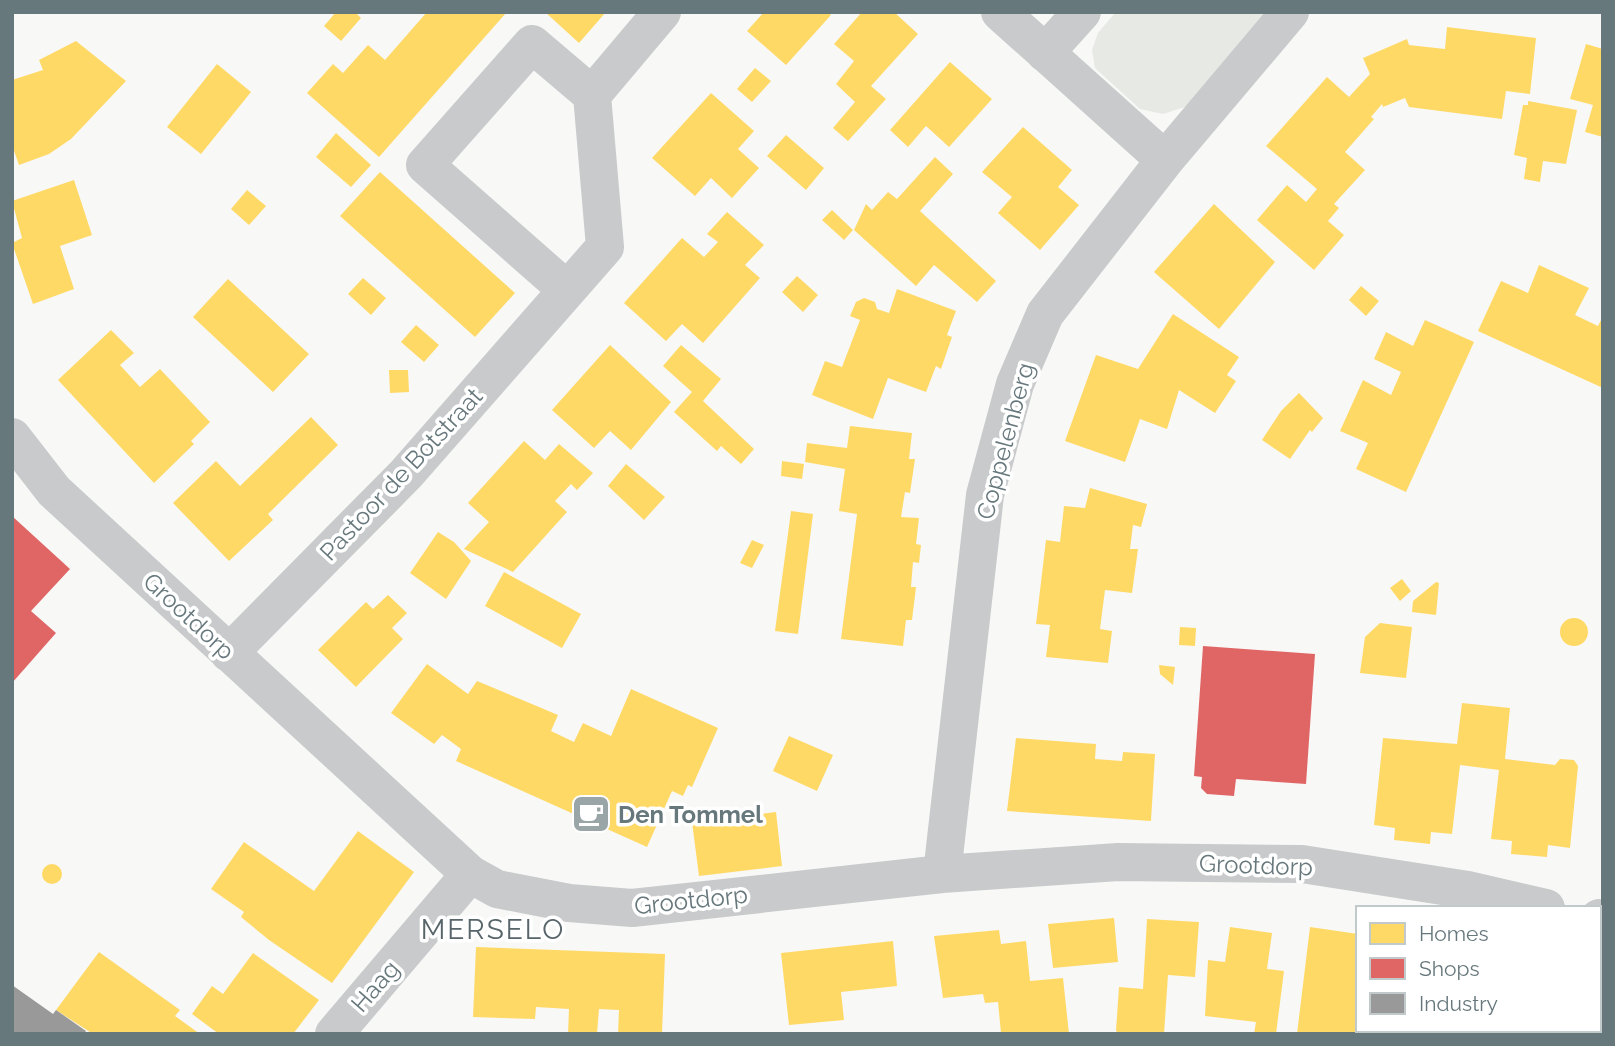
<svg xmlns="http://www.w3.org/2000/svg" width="1615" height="1046" font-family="Raleway,sans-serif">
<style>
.green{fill:#e7e9e5}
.homes{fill:#ffd966}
.shops{fill:#e06666}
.industry{fill:#999}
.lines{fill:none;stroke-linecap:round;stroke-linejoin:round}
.minor{stroke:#c8cacb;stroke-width:38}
.labels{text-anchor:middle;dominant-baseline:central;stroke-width:7;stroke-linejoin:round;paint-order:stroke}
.street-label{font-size:24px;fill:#67787d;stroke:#fff}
.poi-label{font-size:24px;font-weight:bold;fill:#67787d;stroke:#fff;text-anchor:start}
.quarter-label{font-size:28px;letter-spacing:2px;fill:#58656a;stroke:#fff}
</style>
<rect width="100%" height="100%" fill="#f8f8f7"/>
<path class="green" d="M 1116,12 L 1270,12 L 1185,107 L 1163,114 L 1140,109 L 1095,68 L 1092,50 L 1098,33 Z"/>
<path class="homes" d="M 336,12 L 355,12 L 361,18 L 341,41 L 324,26 Z
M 427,12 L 506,13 L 379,157 L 307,93 L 333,64 L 343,73 L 368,45 L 385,60 Z
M 545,12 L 606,12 L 579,43 Z
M 764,12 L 828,12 L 831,15 L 786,65 L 747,31 Z
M 862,12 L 894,12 L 918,34 L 871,86 L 886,99 L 848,141 L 833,128 L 855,102 L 836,84 L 854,61 L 834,44 Z
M 1447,27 L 1536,38 L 1530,94 L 1506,91 L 1502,119 L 1409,107 L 1405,98 L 1383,107 L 1382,104 L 1371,117 L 1374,119 L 1345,152 L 1365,170 L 1334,204 L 1339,208 L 1328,221 L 1344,235 L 1314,270 L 1257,220 L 1287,185 L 1306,202 L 1317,189 L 1266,146 L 1327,77 L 1349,97 L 1370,74 L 1363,58 L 1407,39 L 1409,45 L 1445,49 Z
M 76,41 L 126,81 L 71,139 L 49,154 L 19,165 L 12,145 L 12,80 L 43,70 L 39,60 Z
M 1586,44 L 1603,49 L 1603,137 L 1585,132 L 1593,105 L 1570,99 Z
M 950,62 L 992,99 L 949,147 L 926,126 L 908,147 L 890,130 Z
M 217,64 L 251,92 L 201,154 L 167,127 Z
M 755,68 L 771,81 L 752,102 L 737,89 Z
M 711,93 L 754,131 L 738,149 L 759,168 L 732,198 L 711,178 L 695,196 L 652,158 Z
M 1528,101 L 1577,110 L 1566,164 L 1543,161 L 1540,182 L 1524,179 L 1527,158 L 1514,155 L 1523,105 L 1528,105 Z
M 1023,127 L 1072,170 L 1058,187 L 1079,205 L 1040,250 L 998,213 L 1012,197 L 982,172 Z
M 336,133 L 371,165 L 351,187 L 316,157 Z
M 786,135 L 824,168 L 806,190 L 767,156 Z
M 935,157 L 953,174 L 920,211 L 996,281 L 977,302 L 934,265 L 916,286 L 854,230 L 866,204 L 872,210 L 888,192 L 897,199 Z
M 380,172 L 515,293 L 475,337 L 340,216 Z
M 74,180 L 92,235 L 60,246 L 74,289 L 33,304 L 12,243 L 22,238 L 12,201 Z
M 247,190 L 266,206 L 249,225 L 231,209 Z
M 1214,204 L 1275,262 L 1219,329 L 1154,272 Z
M 832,210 L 853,230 L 844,240 L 822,220 Z
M 727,212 L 764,245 L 745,265 L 760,278 L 703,343 L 682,324 L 666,341 L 624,303 L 682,238 L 704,257 L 718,242 L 707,234 Z
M 1539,265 L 1589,288 L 1575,315 L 1598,326 L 1603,316 L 1603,388 L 1478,331 L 1501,281 L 1528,293 Z
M 797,276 L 818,295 L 803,312 L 782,292 Z
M 363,278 L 386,298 L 371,315 L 348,294 Z
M 228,279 L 309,354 L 273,392 L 193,317 Z
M 1361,286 L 1379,301 L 1366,316 L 1349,300 Z
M 897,289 L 956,311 L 947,335 L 952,337 L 941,369 L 936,366 L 926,392 L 888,378 L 873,419 L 812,395 L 825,361 L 842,367 L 860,320 L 850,316 L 856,302 L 864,298 L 875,302 L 877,309 L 889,313 Z
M 1173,314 L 1239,357 L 1227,375 L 1236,381 L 1215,413 L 1179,390 L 1167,429 L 1140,419 L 1125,462 L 1065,441 L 1096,355 L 1138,369 Z
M 1425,320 L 1474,342 L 1406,492 L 1356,469 L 1368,443 L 1340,431 L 1363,380 L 1391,395 L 1401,372 L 1374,359 L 1386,332 L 1413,346 Z
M 416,325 L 439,345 L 424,362 L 401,342 Z
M 111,330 L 134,353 L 120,365 L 140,387 L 160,369 L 210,422 L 191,441 L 194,444 L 154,483 L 58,380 Z
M 610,345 L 671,402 L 631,450 L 610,431 L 594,448 L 552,410 Z
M 681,345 L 721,379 L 703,401 L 754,449 L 741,464 L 721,446 L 717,451 L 674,412 L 692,392 L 663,366 Z
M 389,370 L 408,370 L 409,392 L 390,393 Z
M 1299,393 L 1323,418 L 1312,432 L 1310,430 L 1290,459 L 1262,440 L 1281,411 Z
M 311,417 L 338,445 L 268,514 L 273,520 L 229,561 L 173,503 L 216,461 L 240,486 Z
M 850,426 L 912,433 L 909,459 L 915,459 L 910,493 L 905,492 L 901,517 L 919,518 L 916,544 L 921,545 L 919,563 L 913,562 L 911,587 L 916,587 L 912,620 L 906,620 L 903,646 L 841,639 L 857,514 L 839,511 L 845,469 L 805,462 L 807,443 L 847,448 Z
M 524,441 L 545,460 L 559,444 L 593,473 L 577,490 L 571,484 L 555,501 L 567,512 L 513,572 L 464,549 L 489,522 L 468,503 Z
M 782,461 L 804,464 L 802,479 L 781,476 Z
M 626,464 L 665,497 L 644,520 L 608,486 Z
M 1090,488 L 1147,504 L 1141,527 L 1133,525 L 1130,549 L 1138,549 L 1132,593 L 1105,590 L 1100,629 L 1112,631 L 1108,663 L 1046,657 L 1050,625 L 1036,624 L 1046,540 L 1060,542 L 1064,506 L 1085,508 Z
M 791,511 L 813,514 L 798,634 L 775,631 Z
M 438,532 L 454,542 L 471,561 L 446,599 L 410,573 Z
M 752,540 L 764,545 L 752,568 L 740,563 Z
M 504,572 L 581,614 L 562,648 L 485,606 Z
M 1402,579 L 1411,591 L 1400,601 L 1390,588 Z
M 1436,582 L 1439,583 L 1436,615 L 1412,612 L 1413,601 Z
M 388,595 L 407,613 L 392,628 L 403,639 L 356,687 L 318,650 L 366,602 L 373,609 Z
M1560 632a14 14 0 1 1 28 0a14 14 0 1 1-28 0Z
M 1380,623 L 1412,627 L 1406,678 L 1360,673 L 1365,637 Z
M 1180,627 L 1196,628 L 1195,646 L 1179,645 Z
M 427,664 L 468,694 L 477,681 L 558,715 L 551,731 L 574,742 L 583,723 L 611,736 L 631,689 L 718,728 L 692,787 L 688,785 L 683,796 L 672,791 L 647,847 L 456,761 L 461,749 L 442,735 L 434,744 L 391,713 Z
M 1159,665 L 1175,667 L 1173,685 L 1160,674 Z
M 1462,703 L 1510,708 L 1505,759 L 1555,765 L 1560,759 L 1574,760 L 1578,766 L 1570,848 L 1548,845 L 1547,857 L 1511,854 L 1512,841 L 1491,839 L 1499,770 L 1460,765 L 1452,834 L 1431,832 L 1430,844 L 1394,840 L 1395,828 L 1374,825 L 1383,738 L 1457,744 Z
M 789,736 L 833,755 L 817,791 L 773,771 Z
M 1016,738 L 1096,744 L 1095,759 L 1122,761 L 1123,752 L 1155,754 L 1151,821 L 1007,811 Z
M 776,812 L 782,866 L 699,876 L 692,822 Z
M 358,831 L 414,872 L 332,983 L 269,940 L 241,917 L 244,912 L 211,889 L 244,842 L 314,891 Z
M42 874a10 10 0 1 1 20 0a10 10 0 1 1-20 0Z
M 1114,918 L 1118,962 L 1053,968 L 1048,924 Z
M 1147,919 L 1199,922 L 1195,977 L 1168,975 L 1164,1034 L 1120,1034 L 1116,1031 L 1119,987 L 1143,989 Z
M 1230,927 L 1272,933 L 1267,969 L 1284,971 L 1276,1034 L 1254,1034 L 1256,1022 L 1205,1016 L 1208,960 L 1225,962 Z
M 1310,927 L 1358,934 L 1355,1034 L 1297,1034 Z
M 999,930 L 1001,944 L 1026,941 L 1030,981 L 1063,978 L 1069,1034 L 1001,1033 L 998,1002 L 985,1003 L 983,994 L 943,998 L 934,936 Z
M 893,941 L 897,986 L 841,992 L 844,1020 L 789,1025 L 781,953 Z
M 476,947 L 665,954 L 662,1034 L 618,1034 L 619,1010 L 599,1009 L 597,1034 L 568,1034 L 569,1009 L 536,1007 L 535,1019 L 473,1017 Z
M 99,952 L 180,1010 L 175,1016 L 200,1034 L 93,1034 L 56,1010 Z
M 253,953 L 319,1000 L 293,1034 L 219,1034 L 192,1014 L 212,986 L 223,994 Z
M 1441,1030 L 1491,1030 L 1490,1034 L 1441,1034 Z"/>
<path class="shops" d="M 12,516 L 70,569 L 31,611 L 56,633 L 12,683 Z
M 1203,646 L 1315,654 L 1306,784 L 1236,779 L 1234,796 L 1207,794 L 1201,788 L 1202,777 L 1194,776 Z"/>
<path class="industry" d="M 12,985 L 53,1014 L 56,1010 L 86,1031 L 84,1034 L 12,1034 Z"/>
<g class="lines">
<path class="minor" d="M 1000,12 L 1165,160
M 1045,53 L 1082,12
M 567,290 L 425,165 L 532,44 L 592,95
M 12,437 L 54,491 L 470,874 L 497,889 L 569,903 L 632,908 L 942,874 L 1118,862 L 1302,864 L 1468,890 L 1546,908
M 229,653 L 406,474 L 605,247 L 592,95 L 662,12
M 942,874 L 985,495 L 1015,384 L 1045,314 L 1165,160 L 1290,12
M 1599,918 L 1603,919
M 334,1034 L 470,874"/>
</g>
<defs>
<symbol id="cafe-square" viewBox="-11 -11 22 22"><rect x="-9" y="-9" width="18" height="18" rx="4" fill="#9aa5a8" stroke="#fff"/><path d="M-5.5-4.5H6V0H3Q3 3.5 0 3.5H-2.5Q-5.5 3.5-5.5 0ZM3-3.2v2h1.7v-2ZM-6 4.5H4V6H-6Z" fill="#fff"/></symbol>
</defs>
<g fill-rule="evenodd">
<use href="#cafe-square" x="569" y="792" width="44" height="44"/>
</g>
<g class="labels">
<g class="street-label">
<text transform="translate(1005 441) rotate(-75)">Coppelenberg</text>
<text transform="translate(401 474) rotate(-47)">Pastoor de Botstraat</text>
<text transform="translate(189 616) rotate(43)">Grootdorp</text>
<text transform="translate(1256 865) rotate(2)">Grootdorp</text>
<text transform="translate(691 900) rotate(-6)">Grootdorp</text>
<text transform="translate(375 986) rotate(-49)">Haag</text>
</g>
<g class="poi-label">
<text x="618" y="814">Den Tommel</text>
</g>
<g class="quarter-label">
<text x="493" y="929">MERSELO</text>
</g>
</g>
<rect width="1615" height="1046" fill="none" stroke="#67787d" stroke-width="28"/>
<rect x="1356" y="906" width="245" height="126" fill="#ffffff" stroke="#c2c9cb" stroke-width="2"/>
<rect x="1370" y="923" width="35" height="21" fill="#ffd966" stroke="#c2c9cb" stroke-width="2"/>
<text x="1419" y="941" font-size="21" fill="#67787d">Homes</text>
<rect x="1370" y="958" width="35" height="21" fill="#e06666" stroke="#c2c9cb" stroke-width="2"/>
<text x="1419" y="976" font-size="21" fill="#67787d">Shops</text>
<rect x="1370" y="993" width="35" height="21" fill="#999999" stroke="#c2c9cb" stroke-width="2"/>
<text x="1419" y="1011" font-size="21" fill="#67787d">Industry</text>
</svg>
